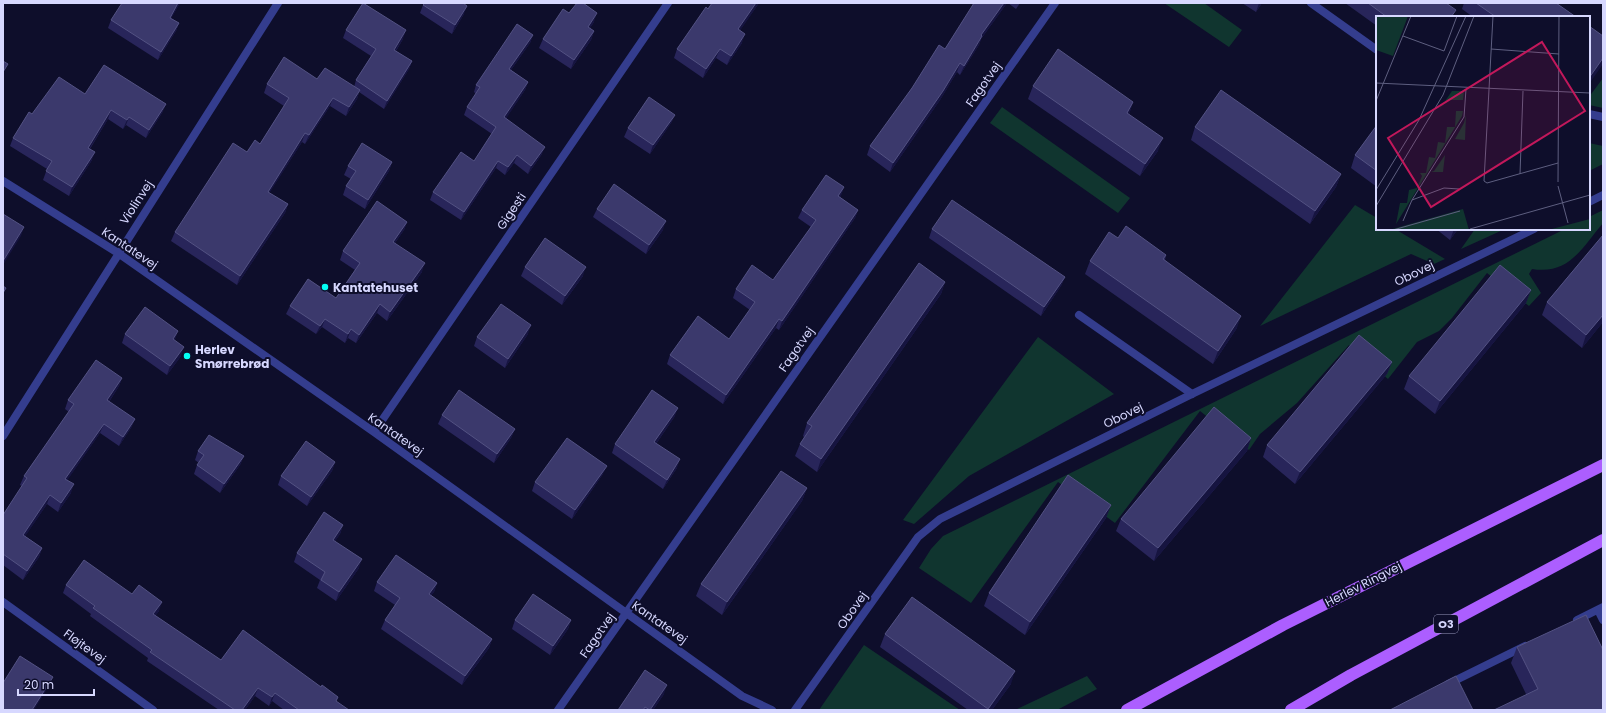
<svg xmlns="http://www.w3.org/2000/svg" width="1606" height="713" font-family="Poppins,sans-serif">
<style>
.green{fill:#10352f}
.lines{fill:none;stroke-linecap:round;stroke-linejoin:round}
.lane{stroke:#343d8e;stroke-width:8}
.street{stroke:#343d8e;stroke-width:8}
.primary{stroke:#ac5eff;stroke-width:12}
.wall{fill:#28255a}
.shaded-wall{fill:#161440}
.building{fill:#3b396c;stroke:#535283}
.poi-dot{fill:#03fff4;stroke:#0e0e2b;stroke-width:1.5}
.labels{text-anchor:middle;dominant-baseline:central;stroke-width:4;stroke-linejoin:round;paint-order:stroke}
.shield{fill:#0e0e2b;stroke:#9b9bbf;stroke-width:1}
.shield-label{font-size:11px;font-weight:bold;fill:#d7d8ff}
.street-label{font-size:12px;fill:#d7d8ff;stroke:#0e0e2b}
.poi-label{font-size:12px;font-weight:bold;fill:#d7d8ff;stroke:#0e0e2b;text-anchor:start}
.inset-road{fill:none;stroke:#5e5f80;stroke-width:1}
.view{fill:#c2185b;fill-opacity:0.15;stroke:#c2185b;stroke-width:2}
.inset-edge{fill:none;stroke:#d7d8ff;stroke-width:2}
</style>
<rect width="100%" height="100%" fill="#0e0e2b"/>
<path class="green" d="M 1164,3 L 1204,3 L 1242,30 L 1229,47 Z
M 1603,78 L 1603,108 L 1589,105 L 1589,97 Z
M 1002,107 L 1130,198 L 1118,213 L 990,123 Z
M 1589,143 L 1603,146 L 1603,164 L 1589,171 Z
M 1355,205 L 1377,218 L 1377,229 L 1395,229 L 1445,259 L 1434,264 L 1411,254 L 1260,326 Z
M 1603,210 L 1603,223 C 1582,248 1569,275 1532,269 L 1529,274 L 1541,293 L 1529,306 L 1487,273 L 1452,318 L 1439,331 L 1417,342 L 1388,379 L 1349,345 L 1297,403 L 1260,434 L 1249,450 L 1200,411 L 1115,523 L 1058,482 L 971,603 L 919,568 L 931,549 L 943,536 L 1565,229 L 1589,229 L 1589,217 Z
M 1475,229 L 1505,229 L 1461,249 Z
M 1038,337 L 1114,394 L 969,476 L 914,524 L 903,520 Z
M 864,645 L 960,710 L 819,710 Z
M 1087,676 L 1097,689 L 1057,710 L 1015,710 Z"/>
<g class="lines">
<path class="lane" d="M 1079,315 L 1192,394
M 1598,610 L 1603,620
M 1577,620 L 1603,607
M 1448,684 L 1525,646"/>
<path class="street" d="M 1311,3 L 1377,50
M 1589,114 L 1603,117
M 3,181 L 118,253 L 168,288 L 374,432 L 742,696 L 772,710
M 1589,202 L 1603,195
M 374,432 L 668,3
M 3,436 L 278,3
M 3,602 L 153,710
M 558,710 L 1055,3
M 795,710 L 918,537 L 940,519 L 1192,394 L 1534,229"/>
<path class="primary" d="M 1127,710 L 1283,625 L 1603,465
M 1291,710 L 1351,675 L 1603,540"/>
</g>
<path class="wall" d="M 135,3 L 180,3 L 171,18 L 179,23 L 176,31 L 158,60 L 108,28 L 111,20 L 134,4 Z
M 712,3 L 759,3 L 740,30 L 742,43 L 727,65 L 716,58 L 703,78 L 674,58 L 677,49 Z
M 973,3 L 1007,3 L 981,39 L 979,45 L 960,75 L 957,72 L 940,100 L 890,172 L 867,155 L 870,146 L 945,49 L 972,7 Z
M 1008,3 L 1020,3 L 1016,9 Z
M 1242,3 L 1262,3 L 1256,12 Z
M 1345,3 L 1446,3 L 1453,17 L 1377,17 L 1377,26 Z
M 1464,3 L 1556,3 L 1576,17 L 1473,17 L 1462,9 Z
M 423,5 L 464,14 L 452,34 L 420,13 Z
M 569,13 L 594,22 L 590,28 L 594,31 L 591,40 L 571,69 L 539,48 L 543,39 Z
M 346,30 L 403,39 L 396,51 L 412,61 L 409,69 L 384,109 L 359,92 L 357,99 L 346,116 L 330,106 L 305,144 L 302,142 L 269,193 L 288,204 L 285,213 L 237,285 L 171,241 L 175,232 L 247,152 L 260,144 L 284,106 L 264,93 L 267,84 L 317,79 L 354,87 L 356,80 L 371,56 L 343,38 Z
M 533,35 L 530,43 L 511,70 L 528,82 L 525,90 L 506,118 L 542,154 L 528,174 L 514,163 L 505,175 L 496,168 L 461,220 L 430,200 L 433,192 L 474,161 L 492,134 L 464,115 L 467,107 L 476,94 L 474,92 L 476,85 Z
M 1033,86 L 1133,102 L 1129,114 L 1158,151 L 1140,176 L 1028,99 Z
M 85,94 L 166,104 L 162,113 L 146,138 L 126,125 L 123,129 L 108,119 L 90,149 L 92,160 L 69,196 L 43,180 L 47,169 L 10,146 L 13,138 Z
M 675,115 L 671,123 L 650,154 L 624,137 L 628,128 Z
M 1377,125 L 1377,187 L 1351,168 L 1355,155 Z
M 1195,127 L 1341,174 L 1336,187 L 1310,224 L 1191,140 Z
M 392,162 L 389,171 L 365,209 L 343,195 L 346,186 L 351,179 L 344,175 L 348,166 Z
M 844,187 L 840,197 L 858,210 L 855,218 L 779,330 L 776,328 L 723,404 L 667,364 L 670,355 L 729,339 L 750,310 L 733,298 L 736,289 L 773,280 L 811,227 L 798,218 L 802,210 Z
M 597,209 L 663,230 L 646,254 L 593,217 Z
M 407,222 L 404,230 L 395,243 L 422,272 L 387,321 L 377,313 L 356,343 L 348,338 L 345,343 L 322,327 L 316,334 L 286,314 L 290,306 L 336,298 L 355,270 L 340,260 L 343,251 Z
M 932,229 L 1065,277 L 1061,286 L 1041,316 L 929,238 Z
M 1436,229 L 1458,229 L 1450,240 Z
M 1603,235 L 1603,322 L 1582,348 L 1542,315 L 1547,302 Z
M 1118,238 L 1166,255 L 1165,260 L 1237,328 L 1213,364 L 1085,274 L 1090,261 Z
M 525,267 L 583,276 L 562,305 L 521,276 Z
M 945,282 L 941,294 L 817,472 L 795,456 L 800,444 L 804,437 L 803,436 L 807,423 Z
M 1531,290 L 1526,303 L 1435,414 L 1404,389 L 1409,376 Z
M 125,334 L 181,356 L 167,375 L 122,343 Z
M 528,334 L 505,368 L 474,346 L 477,337 Z
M 1392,362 L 1387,374 L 1295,484 L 1263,457 L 1267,445 Z
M 122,378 L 119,386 L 109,402 L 135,419 L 131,428 L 119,446 L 100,433 L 67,480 L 71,493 L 58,512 L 47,504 L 25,536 L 42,548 L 39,557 L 23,580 L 3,565 L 3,515 L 22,486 L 20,485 L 24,476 L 69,412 L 65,409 L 68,400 Z
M 442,415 L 515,429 L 511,438 L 494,463 L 438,424 Z
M 675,416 L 656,444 L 677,468 L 663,489 L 612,453 L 615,444 Z
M 1251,438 L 1247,451 L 1154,561 L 1116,531 L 1121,519 Z
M 198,451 L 244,456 L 240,465 L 220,493 L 194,474 L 197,465 L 199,463 L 195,460 Z
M 335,462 L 332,471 L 307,506 L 278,485 L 281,476 Z
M 603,474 L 572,519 L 532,491 L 535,482 Z
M 807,488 L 802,501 L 722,615 L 696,596 L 701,584 Z
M 1111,505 L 1106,518 L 1025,635 L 984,606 L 989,593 Z
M 343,525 L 340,534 L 335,541 L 359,568 L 336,601 L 317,588 L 320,580 L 294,562 L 297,553 Z
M 377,582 L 437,583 L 434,592 L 431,595 L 492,639 L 489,648 L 462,685 L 381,629 L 385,620 L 395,605 L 374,591 Z
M 66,585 L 132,594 L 159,611 L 155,616 L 221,660 L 336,702 L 349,710 L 284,710 L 272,701 L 269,706 L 255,696 L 245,710 L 219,710 L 147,661 L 148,658 L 90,616 L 91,614 L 63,593 Z
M 515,620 L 571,620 L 568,629 L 550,655 L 512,629 Z
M 885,634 L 1011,684 L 992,710 L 968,710 L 880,647 Z
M 1517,647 L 1603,710 L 1526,694 L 1511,663 Z
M 664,694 L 653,710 L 618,710 Z"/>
<path class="shaded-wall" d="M 178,3 L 180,3 L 167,26 L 170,18 Z
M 756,3 L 759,3 L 735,38 L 738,29 Z
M 1004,3 L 1007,3 L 981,39 L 979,45 L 960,75 L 964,66 L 981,35 Z
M 1259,3 L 1262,3 L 1256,12 Z
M 467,6 L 464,14 L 452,34 L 455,25 Z
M 597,13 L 594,22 L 585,36 L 588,27 Z
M 179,23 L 176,31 L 158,60 L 161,52 Z
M 406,30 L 403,39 L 391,58 L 394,50 Z
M 594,31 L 591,40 L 571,69 L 574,60 Z
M 745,34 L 742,43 L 727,65 L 731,56 Z
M 533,35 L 530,43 L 506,77 L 509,69 Z
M 720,49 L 716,58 L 703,78 L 706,69 Z
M 1603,58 L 1603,64 L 1589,84 L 1589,78 Z
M 412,61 L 409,69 L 384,109 L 387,101 Z
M 960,63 L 957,72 L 940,100 L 890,172 L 893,163 Z
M 528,82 L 525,90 L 502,125 L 504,117 Z
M 360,90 L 357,99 L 346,116 L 349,107 Z
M 333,98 L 330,106 L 305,144 L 309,135 Z
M 1133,102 L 1129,115 L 1127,113 Z
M 166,104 L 162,113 L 146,138 L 149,130 Z
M 111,110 L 108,119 L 85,156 L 88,148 Z
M 675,115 L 671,123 L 650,154 L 653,145 Z
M 129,117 L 126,125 L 123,129 L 127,120 Z
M 305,133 L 302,142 L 265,200 L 268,192 Z
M 1163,138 L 1158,151 L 1140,176 L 1145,164 Z
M 545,147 L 542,154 L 528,174 L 531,166 Z
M 95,152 L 92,160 L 69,196 L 72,187 Z
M 517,155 L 514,163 L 505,175 L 508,167 Z
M 498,161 L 496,168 L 461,220 L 464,212 Z
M 392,162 L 389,171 L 365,209 L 368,200 Z
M 1341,174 L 1336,187 L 1310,224 L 1315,211 Z
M 844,187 L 841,196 L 835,205 L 838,196 Z
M 288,204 L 285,213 L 237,285 L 240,276 Z
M 858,210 L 855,218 L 779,330 L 782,321 Z
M 666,221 L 663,230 L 646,254 L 649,245 Z
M 407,222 L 404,230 L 390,250 L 393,242 Z
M 24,227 L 21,236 L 3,265 L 3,261 Z
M 1454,229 L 1458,229 L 1450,240 Z
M 425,263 L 422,272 L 387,321 L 390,312 Z
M 586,267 L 583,276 L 562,305 L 565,296 Z
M 1065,277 L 1061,286 L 1041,316 L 1044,307 Z
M 945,282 L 941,294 L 817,472 L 821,459 Z
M 1531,290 L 1526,303 L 1435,414 L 1440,401 Z
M 380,304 L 377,313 L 356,343 L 359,335 Z
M 1603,315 L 1603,322 L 1582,348 L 1586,335 Z
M 1241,316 L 1237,328 L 1213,364 L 1218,351 Z
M 325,319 L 322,327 L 316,334 L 320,326 Z
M 779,319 L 776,328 L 723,404 L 726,395 Z
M 531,325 L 528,334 L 505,368 L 508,359 Z
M 351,329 L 348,338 L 345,343 L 348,334 Z
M 178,331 L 175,340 L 169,348 L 173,339 Z
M 184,347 L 181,356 L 167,375 L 170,366 Z
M 1392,362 L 1387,374 L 1295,484 L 1300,472 Z
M 122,378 L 119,386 L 104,409 L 107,400 Z
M 678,408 L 675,416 L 651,451 L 654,442 Z
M 135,419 L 131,428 L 119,446 L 123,437 Z
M 104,424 L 100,433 L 62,488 L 65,479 Z
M 515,429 L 511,438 L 494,463 L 497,454 Z
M 1251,438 L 1247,451 L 1154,561 L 1158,548 Z
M 244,456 L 240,465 L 220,493 L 224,484 Z
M 680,459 L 677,468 L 663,489 L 667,480 Z
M 335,462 L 332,471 L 307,506 L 311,497 Z
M 607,466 L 603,474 L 572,519 L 575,510 Z
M 74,484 L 71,493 L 58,512 L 61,503 Z
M 807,488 L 802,501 L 722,615 L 727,602 Z
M 50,495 L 47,504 L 20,544 L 23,535 Z
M 1111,505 L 1106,518 L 1025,635 L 1030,622 Z
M 343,525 L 340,534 L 330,549 L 333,540 Z
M 42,548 L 39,557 L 23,580 L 27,571 Z
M 362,559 L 359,568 L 336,601 L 339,592 Z
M 437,583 L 434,592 L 426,603 L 429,594 Z
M 162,602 L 159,611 L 150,623 L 153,614 Z
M 571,620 L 568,629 L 550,655 L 553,646 Z
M 492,639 L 489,648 L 462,685 L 465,676 Z
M 1015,671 L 1011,684 L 992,710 L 988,710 Z
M 53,677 L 49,686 L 34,710 L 32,710 Z
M 667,685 L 664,694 L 653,710 L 650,710 Z
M 258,688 L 255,696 L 245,710 L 242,710 Z
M 275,693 L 272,701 L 269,706 L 272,697 Z"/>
<path class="building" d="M 122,3 L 134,3 L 134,4 L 135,3 L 178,3 L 170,18 L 179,23 L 161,52 L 111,20 Z
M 363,3 L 406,30 L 394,50 L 412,61 L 387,101 L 356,80 L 376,49 L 346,30 Z
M 425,3 L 463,3 L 467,6 L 455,25 L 423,5 Z
M 577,3 L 583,3 L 597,13 L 588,27 L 594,31 L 574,60 L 543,39 L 563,9 L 569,13 Z
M 712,3 L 756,3 L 738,29 L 745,34 L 731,56 L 720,49 L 706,69 L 677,49 L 706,7 L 708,9 Z
M 974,3 L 1004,3 L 981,35 L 982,36 L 964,66 L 960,63 L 943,91 L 893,163 L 870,146 L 912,88 L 939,45 L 945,49 Z
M 1368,3 L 1446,3 L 1456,10 L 1451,17 L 1387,17 Z
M 1476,3 L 1556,3 L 1576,17 L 1496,17 Z
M 517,24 L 533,35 L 509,69 L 528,82 L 504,117 L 545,147 L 531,166 L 517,155 L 508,167 L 498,161 L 464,212 L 433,192 L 461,152 L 474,161 L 496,127 L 467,107 L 480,87 L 476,85 Z
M 1589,26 L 1603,36 L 1603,58 L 1589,78 Z
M 1058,49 L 1133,102 L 1127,113 L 1163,138 L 1145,164 L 1033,86 Z
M 284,57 L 317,79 L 325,68 L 360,90 L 349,107 L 333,98 L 309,135 L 305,133 L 268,192 L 288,204 L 240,276 L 175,232 L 233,143 L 247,152 L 255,140 L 260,144 L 289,98 L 267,84 Z
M 3,61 L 8,64 L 3,72 Z
M 104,65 L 166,104 L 149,130 L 129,117 L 127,120 L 111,110 L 88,148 L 95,152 L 72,187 L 46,171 L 52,161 L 13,138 L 29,112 L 32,114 L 59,77 L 85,94 Z
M 1221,90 L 1341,174 L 1315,211 L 1195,127 Z
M 649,97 L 675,115 L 653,145 L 628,128 Z
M 1377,125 L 1377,171 L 1355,155 Z
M 362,143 L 392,162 L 368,200 L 346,186 L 356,171 L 348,166 Z
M 826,175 L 844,187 L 838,196 L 858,210 L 782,321 L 779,319 L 726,395 L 670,355 L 698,316 L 729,339 L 755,302 L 736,289 L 752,265 L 773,280 L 816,220 L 802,210 Z
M 614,184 L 666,221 L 649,245 L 597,209 Z
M 952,200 L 1065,277 L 1044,307 L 932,229 Z
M 377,201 L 407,222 L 393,242 L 425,263 L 390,312 L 380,304 L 359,335 L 351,329 L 348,334 L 325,319 L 320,326 L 290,306 L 308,279 L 336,298 L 360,263 L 343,251 Z
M 3,214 L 24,227 L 3,261 Z
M 1126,226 L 1166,255 L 1163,259 L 1241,316 L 1218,351 L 1090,261 L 1109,232 L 1118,238 Z
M 1603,235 L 1603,315 L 1586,335 L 1547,302 Z
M 545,238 L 586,267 L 565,296 L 525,267 Z
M 919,263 L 945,282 L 821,459 L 800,444 L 812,426 L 807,423 Z
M 1500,265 L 1531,290 L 1440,401 L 1409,376 Z
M 3,286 L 6,288 L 3,293 Z
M 501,304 L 531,325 L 508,359 L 477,337 Z
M 145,307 L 178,331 L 173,339 L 184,347 L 170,366 L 125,334 Z
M 1359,335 L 1392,362 L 1300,472 L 1267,445 Z
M 96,360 L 122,378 L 107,400 L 135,419 L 123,437 L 104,424 L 65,479 L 74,484 L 61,503 L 50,495 L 23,535 L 42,548 L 27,571 L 3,554 L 3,515 L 27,478 L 24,476 L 74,404 L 68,400 Z
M 459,390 L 515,429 L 497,454 L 442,415 Z
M 652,390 L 678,408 L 654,442 L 680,459 L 667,480 L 615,444 Z
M 1214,407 L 1251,438 L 1158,548 L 1121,519 Z
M 209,435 L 244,456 L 224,484 L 197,465 L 204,455 L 198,451 Z
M 567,438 L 607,466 L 575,510 L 535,482 Z
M 306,441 L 335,462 L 311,497 L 281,476 Z
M 781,471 L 807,488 L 727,602 L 701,584 Z
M 1068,475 L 1111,505 L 1030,622 L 989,593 Z
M 324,512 L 343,525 L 333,540 L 362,559 L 339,592 L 321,580 L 325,572 L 297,553 Z
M 396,555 L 437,583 L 429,594 L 492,639 L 465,676 L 385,620 L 400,598 L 377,582 Z
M 84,560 L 132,594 L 139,585 L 162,602 L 153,614 L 221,660 L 243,630 L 321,687 L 322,685 L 338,697 L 336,701 L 349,710 L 299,710 L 275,693 L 272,697 L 258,688 L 242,710 L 235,710 L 150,652 L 152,650 L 93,608 L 95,606 L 66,585 Z
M 533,594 L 571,620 L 553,646 L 515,620 Z
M 912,597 L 1015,671 L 988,709 L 885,634 Z
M 1586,615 L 1603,650 L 1603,710 L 1494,710 L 1538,689 L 1517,647 Z
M 20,656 L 53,677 L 32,710 L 3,710 L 3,683 Z
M 645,670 L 667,685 L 650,710 L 645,707 L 643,710 L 618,710 Z
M 1456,676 L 1473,710 L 1390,710 Z"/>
<g class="poi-dot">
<circle cx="325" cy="287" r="4"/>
<circle cx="187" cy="356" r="4"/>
</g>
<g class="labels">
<rect class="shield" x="1434" y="615" width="24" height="18" rx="3"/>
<g class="shield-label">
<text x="1446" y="624">O3</text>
</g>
<g class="street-label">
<text transform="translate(983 84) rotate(-55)">Fagotvej</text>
<text transform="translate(136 202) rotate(-57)">Violinvej</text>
<text transform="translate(511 211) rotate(-56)">Gigesti</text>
<text transform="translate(130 248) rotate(34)">Kantatevej</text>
<text transform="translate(1414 273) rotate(-26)">Obovej</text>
<text transform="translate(796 349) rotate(-55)">Fagotvej</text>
<text transform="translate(1123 415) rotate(-26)">Obovej</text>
<text transform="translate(396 434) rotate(35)">Kantatevej</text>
<text transform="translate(1363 584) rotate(-27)">Herlev Ringvej</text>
<text transform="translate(852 610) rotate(-55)">Obovej</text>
<text transform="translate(660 622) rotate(35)">Kantatevej</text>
<text transform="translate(597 635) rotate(-55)">Fagotvej</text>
<text transform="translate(85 646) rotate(36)">Fløjtevej</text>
</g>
<g class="poi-label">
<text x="333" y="287">Kantatehuset</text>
<text x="195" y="349">Herlev<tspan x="195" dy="14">Smørrebrød</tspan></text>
</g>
</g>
<g transform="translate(1376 16)">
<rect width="214" height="214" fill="#0e0e2b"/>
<path d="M 0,0 L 32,0 L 17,40 L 0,34 ZM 76,75 L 88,75 L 87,84 L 71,84 L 63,94 ZM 80,95 L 87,95 L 86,100 L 20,208 L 24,187 L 31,187 L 33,174 L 41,172 L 46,160 L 44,157 L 50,157 L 53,141 L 59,142 L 62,126 L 69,127 L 71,111 L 79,111 ZM 90,99 L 89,124 L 79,123 L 88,107 ZM 69,139 L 67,156 L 55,156 L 58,155 ZM 87,193 L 93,214 L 13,214 ZM 214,203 L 214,214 L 172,214 Z" fill="#10352f"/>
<path class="inset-road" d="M 117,0 L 108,165 L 111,167 L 182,147M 27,20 L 68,35 L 81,0M 115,33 L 183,38M 0,67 L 214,77M 0,85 L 35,0M 144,158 L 147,75M 182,166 L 183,0M 182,170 L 192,207M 0,174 L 43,104 L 90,0M 36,184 L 68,172 L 83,173M 0,190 L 67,79 L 98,0M 27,205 L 36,184 L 88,101 L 90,73M 94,213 L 214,179M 17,214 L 84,195"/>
<path class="view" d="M 166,26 L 209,95 L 55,191 L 12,122 Z"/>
<rect width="214" height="214" class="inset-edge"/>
</g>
<rect width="1606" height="713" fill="none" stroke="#d7d8ff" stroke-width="8"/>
<path d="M18 689v6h76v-6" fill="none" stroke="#d7d8ff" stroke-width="2"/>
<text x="24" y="689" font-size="12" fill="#d7d8ff" stroke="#0e0e2b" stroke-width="3" paint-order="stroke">20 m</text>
</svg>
